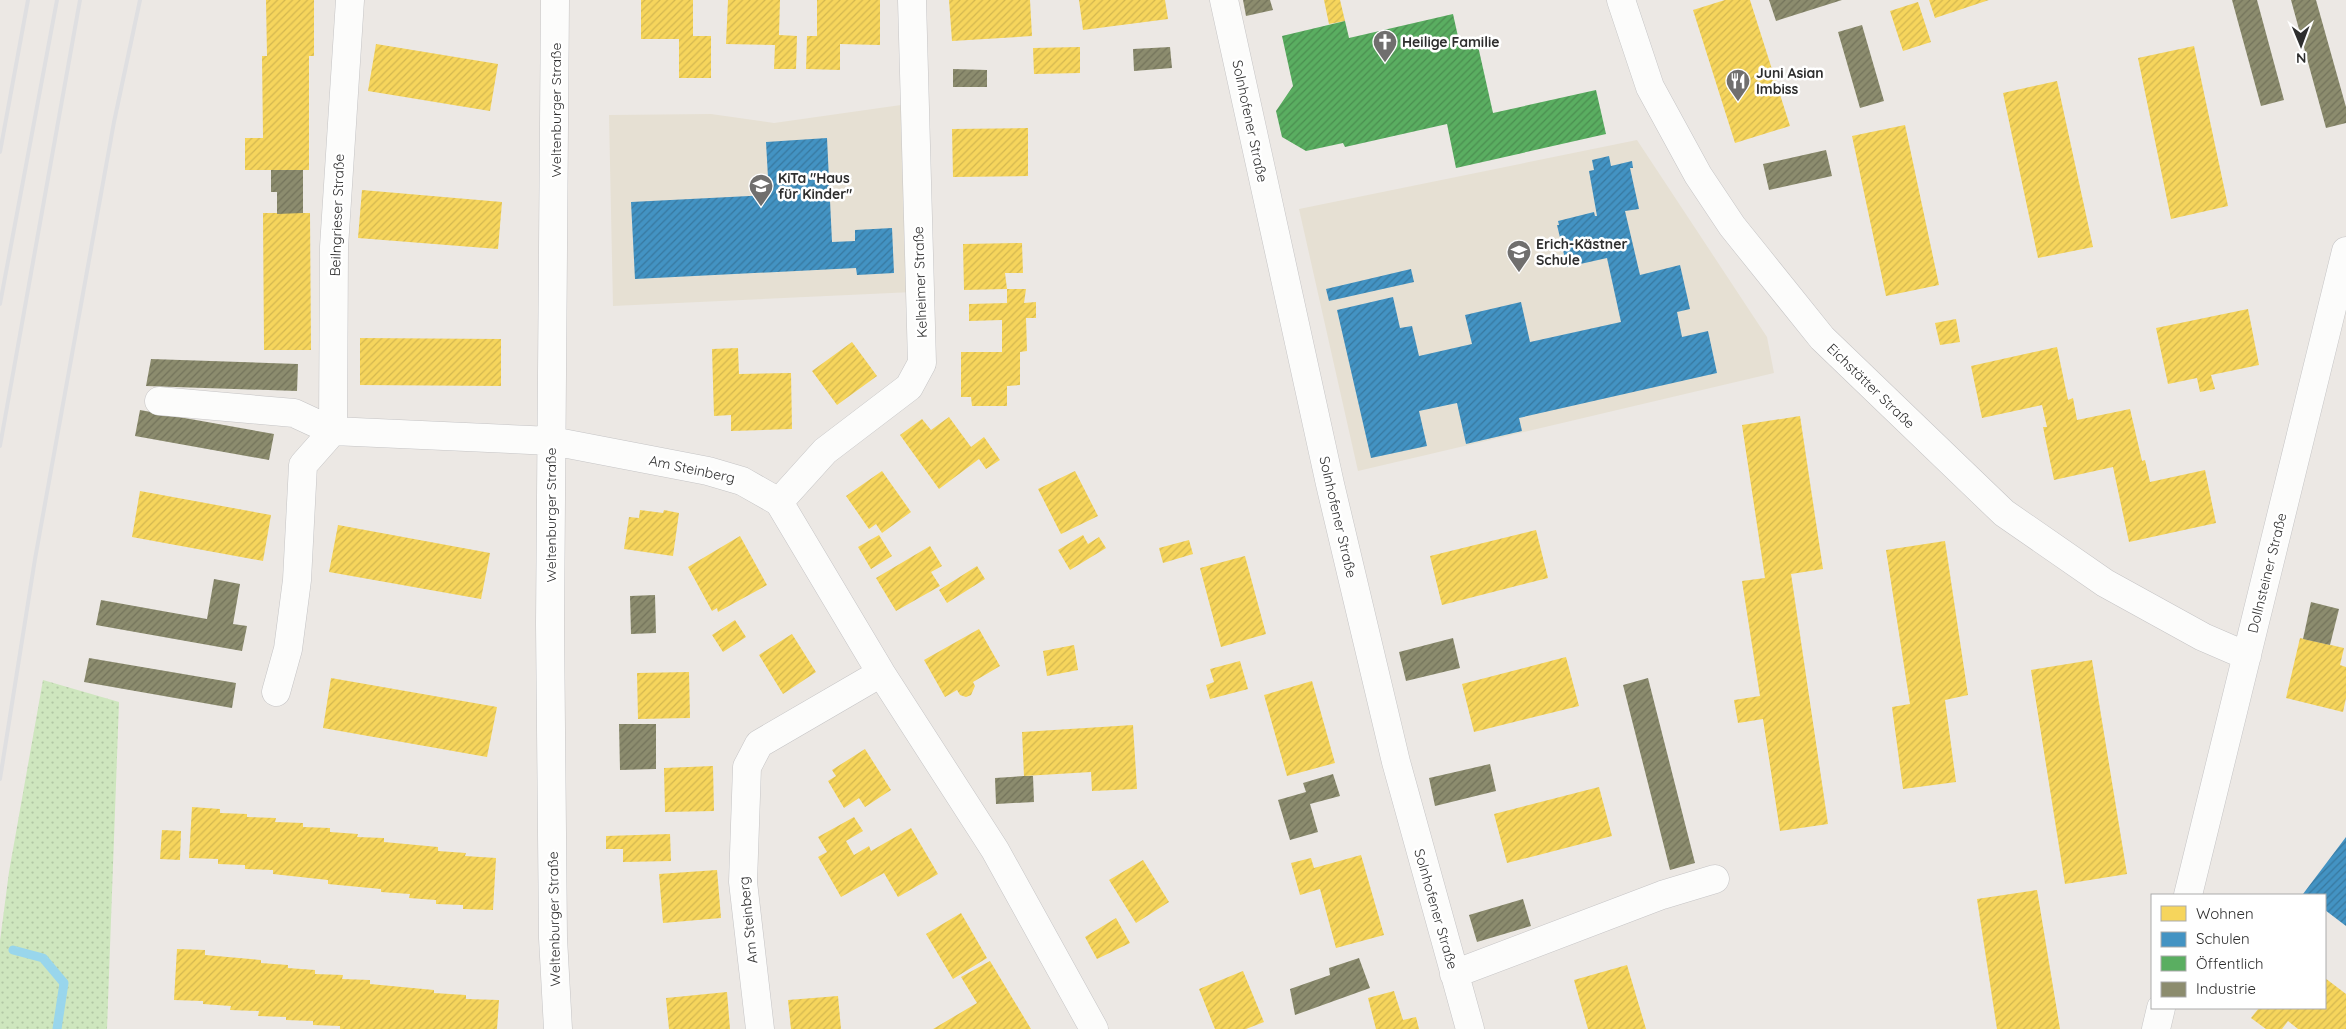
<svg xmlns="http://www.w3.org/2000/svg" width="2346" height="1029" font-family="Quicksand,sans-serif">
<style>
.education{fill:#e6e0d3}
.grass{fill:url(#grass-dots)}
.homes{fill:url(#homes-hatch)}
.schools{fill:url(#schools-hatch)}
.public{fill:url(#public-hatch)}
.industry{fill:url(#industry-hatch)}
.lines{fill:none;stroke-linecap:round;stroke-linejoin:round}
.stream{stroke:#99d6ec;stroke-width:9}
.minor-casing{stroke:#c5c4c5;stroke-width:29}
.minor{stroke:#fcfcfb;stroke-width:28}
.rail{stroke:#dfdfe1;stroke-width:4}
.labels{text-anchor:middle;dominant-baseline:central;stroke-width:5;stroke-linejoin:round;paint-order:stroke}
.poi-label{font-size:14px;font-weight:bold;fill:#2e2e2e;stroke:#fff;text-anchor:start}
.street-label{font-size:14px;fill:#2e2e2e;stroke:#fff}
</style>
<defs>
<pattern id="grass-dots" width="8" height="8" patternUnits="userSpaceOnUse" patternTransform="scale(1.25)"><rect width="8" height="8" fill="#cee6be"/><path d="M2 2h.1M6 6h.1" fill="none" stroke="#b1c6a4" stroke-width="1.8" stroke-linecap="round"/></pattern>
<pattern id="homes-hatch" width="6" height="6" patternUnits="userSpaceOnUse" patternTransform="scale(1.25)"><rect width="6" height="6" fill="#f6d55c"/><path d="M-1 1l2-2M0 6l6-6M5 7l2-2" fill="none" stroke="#d3b750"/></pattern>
<pattern id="schools-hatch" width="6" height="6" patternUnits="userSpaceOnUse" patternTransform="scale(1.25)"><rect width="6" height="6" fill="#4393c3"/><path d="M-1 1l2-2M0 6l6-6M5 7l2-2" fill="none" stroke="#38789f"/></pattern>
<pattern id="public-hatch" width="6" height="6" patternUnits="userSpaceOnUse" patternTransform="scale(1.25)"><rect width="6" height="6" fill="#5aae61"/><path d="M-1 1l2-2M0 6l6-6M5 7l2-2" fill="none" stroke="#4b8e50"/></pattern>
<pattern id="industry-hatch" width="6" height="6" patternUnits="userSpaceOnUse" patternTransform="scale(1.25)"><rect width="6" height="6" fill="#8c8c6e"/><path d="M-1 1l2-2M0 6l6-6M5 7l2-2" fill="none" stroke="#73735b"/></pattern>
</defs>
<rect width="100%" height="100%" fill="#ece8e4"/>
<path class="education" d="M 908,104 L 913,292 L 613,306 L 609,115 L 711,114 L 774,123 Z
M 1637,140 L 1767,337 L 1774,373 L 1358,471 L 1299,209 Z"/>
<path class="grass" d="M 43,680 L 119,702 L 107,1029 L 0,1029 L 0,941 L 9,872 Z"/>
<path class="homes" d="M 266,0 L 314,0 L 314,56 L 309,56 L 309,170 L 245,170 L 245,138 L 263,138 L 262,56 L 267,56 Z
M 641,0 L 693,0 L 693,36 L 711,36 L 711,78 L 679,78 L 679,39 L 641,39 Z
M 728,0 L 780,0 L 779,35 L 797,36 L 796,69 L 774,69 L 775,45 L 726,44 Z
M 817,0 L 880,0 L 880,45 L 840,44 L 840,70 L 806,69 L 807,36 L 817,36 Z
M 949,0 L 1030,0 L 1032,36 L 952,41 Z
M 1079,0 L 1165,0 L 1168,19 L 1083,30 Z
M 1324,0 L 1340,0 L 1345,21 L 1329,24 Z
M 1725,0 L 1750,0 L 1790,126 L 1735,143 L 1693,10 Z
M 1929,0 L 1989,0 L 1935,18 Z
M 1918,2 L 1931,42 L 1903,51 L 1890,11 Z
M 376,44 L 498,64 L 490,111 L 368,91 Z
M 2194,46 L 2228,206 L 2171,219 L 2138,58 Z
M 1080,47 L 1080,73 L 1034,74 L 1033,48 Z
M 2057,81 L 2093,247 L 2038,258 L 2003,93 Z
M 1905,125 L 1939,285 L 1886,296 L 1852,136 Z
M 1028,128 L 1028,176 L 953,177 L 952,129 Z
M 362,190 L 502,202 L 498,249 L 358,238 Z
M 263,213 L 310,213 L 311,350 L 264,350 Z
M 1022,243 L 1023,273 L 1005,273 L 1007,289 L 1026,289 L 1024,303 L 1036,302 L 1036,318 L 1026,318 L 1027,351 L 1020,352 L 1020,385 L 1007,386 L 1007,406 L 972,406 L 971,397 L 961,397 L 961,352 L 1002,352 L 1002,320 L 969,321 L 969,304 L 1007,303 L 1007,289 L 964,290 L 963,244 Z
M 2248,309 L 2259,365 L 2211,375 L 2215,389 L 2200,392 L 2197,378 L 2168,384 L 2156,328 Z
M 1956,319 L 1960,342 L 1940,345 L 1935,323 Z
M 360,338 L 501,339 L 501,386 L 360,385 Z
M 852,342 L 877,376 L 837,405 L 812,371 Z
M 2057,347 L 2068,400 L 2073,398 L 2077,420 L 2130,409 L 2142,461 L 2145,460 L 2150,482 L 2205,470 L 2216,523 L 2129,542 L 2113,467 L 2054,480 L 2043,427 L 2047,427 L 2042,405 L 1982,418 L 1971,366 Z
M 738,348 L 739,374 L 791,373 L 792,429 L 731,431 L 731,415 L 714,416 L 712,349 Z
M 1800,416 L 1823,569 L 1791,574 L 1828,824 L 1780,831 L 1763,719 L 1738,723 L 1734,700 L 1760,696 L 1742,581 L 1765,578 L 1742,425 Z
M 949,417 L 971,447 L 984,437 L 1000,460 L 986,469 L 979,459 L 939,489 L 900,435 L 922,419 L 931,430 Z
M 882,471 L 911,512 L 882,533 L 876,524 L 869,529 L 846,496 Z
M 1075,471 L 1098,516 L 1061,534 L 1038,489 Z
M 140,491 L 271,515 L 263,561 L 132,537 Z
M 640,510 L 663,513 L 664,510 L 679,513 L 673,556 L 624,549 L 629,517 L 639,518 Z
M 338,525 L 490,553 L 481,599 L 329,572 Z
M 1536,530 L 1548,578 L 1442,605 L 1430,556 Z
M 879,535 L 892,556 L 871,569 L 858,547 Z
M 1083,535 L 1088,544 L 1099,537 L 1106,548 L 1070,570 L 1058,550 Z
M 740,536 L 767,585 L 718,612 L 717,608 L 712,611 L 688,567 Z
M 1189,540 L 1193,554 L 1163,563 L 1159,548 Z
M 1945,541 L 1968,695 L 1945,700 L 1956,782 L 1903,789 L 1892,707 L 1910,704 L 1886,550 Z
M 930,546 L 942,566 L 931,572 L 940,586 L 896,611 L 876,578 Z
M 1245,556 L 1266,634 L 1221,647 L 1200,568 Z
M 977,566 L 985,579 L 947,603 L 939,590 Z
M 735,620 L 746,637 L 723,652 L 712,635 Z
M 979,629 L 1000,666 L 973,682 L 975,686 L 971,695 L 966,697 L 960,695 L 957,690 L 945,697 L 924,660 Z
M 792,634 L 816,672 L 783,694 L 759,655 Z
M 2300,638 L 2344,648 L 2340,665 L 2346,667 L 2346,698 L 2343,712 L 2286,698 Z
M 1074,645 L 1078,670 L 1047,676 L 1043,651 Z
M 1566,657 L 1579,706 L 1474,732 L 1462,684 Z
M 2092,660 L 2127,874 L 2065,884 L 2031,670 Z
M 1240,661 L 1248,689 L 1210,699 L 1206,685 L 1214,682 L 1210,669 Z
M 689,672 L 690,718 L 638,719 L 637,673 Z
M 331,678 L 497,707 L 487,757 L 323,728 Z
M 1312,681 L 1335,763 L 1287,776 L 1264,695 Z
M 1133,725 L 1137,789 L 1092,791 L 1091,772 L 1024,776 L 1022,732 Z
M 865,749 L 891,790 L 865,807 L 859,798 L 844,808 L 828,781 L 836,776 L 832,770 Z
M 713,766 L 714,811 L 665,812 L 664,768 Z
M 1599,787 L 1612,836 L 1507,863 L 1494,814 Z
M 192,807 L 220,809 L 220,813 L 247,814 L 247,817 L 276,818 L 275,822 L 303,823 L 303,827 L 330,828 L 330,832 L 358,834 L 357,837 L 384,838 L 384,842 L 438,847 L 438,851 L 466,853 L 465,856 L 496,858 L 493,910 L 463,909 L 463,905 L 436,904 L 436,900 L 409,898 L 410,894 L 381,892 L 381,889 L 328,884 L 328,880 L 273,874 L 273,870 L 245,869 L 245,865 L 218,864 L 218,859 L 189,858 Z
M 854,817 L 863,831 L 846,841 L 854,855 L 869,846 L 871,851 L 911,828 L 938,874 L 898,897 L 884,873 L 841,897 L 818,857 L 827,852 L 818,837 Z
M 162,830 L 181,831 L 180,860 L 160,859 Z
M 670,834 L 671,861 L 623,862 L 623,849 L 606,849 L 606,836 Z
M 1361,855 L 1384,935 L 1336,948 L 1320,889 L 1300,895 L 1291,863 L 1311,858 L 1314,868 Z
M 1143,860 L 1169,902 L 1136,923 L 1109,880 Z
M 717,870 L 721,918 L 663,923 L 659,874 Z
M 2037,890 L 2060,1029 L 1997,1029 L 1977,899 Z
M 961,913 L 987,958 L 953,979 L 926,934 Z
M 1116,918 L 1130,943 L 1097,959 L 1085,937 Z
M 177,949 L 205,950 L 205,955 L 261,960 L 261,963 L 288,965 L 288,968 L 315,970 L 315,974 L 343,975 L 342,979 L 370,980 L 370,984 L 434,990 L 434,993 L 466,995 L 466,999 L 499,1000 L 497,1029 L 340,1029 L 340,1026 L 313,1025 L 313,1021 L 286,1020 L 286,1017 L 258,1016 L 259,1011 L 230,1010 L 231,1006 L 203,1004 L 203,1001 L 174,1000 Z
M 990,961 L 1031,1029 L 933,1029 L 977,1003 L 961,977 Z
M 1627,965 L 1646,1029 L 1588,1029 L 1574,980 Z
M 1243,971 L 1264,1022 L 1246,1029 L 1215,1029 L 1199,989 Z
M 2325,978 L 2346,994 L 2346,1029 L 2298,1029 L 2288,1021 L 2282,1029 L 2266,1029 L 2251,1018 L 2259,1008 L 2325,1008 Z
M 1394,991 L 1403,1020 L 1416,1017 L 1419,1029 L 1376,1029 L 1368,998 Z
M 727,992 L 730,1029 L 669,1029 L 666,998 Z
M 838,996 L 841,1029 L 791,1029 L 788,1000 Z"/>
<path class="schools" d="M 827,138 L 832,242 L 855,241 L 855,230 L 892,228 L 894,273 L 857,275 L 856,268 L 635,279 L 631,202 L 769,195 L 766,142 Z
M 1609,156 L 1611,166 L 1632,161 L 1633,168 L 1630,168 L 1639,209 L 1625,211 L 1640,275 L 1680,265 L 1690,309 L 1677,312 L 1682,337 L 1708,331 L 1717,373 L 1519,418 L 1522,431 L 1466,444 L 1457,403 L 1419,411 L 1427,446 L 1371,458 L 1337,310 L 1393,297 L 1400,328 L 1412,326 L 1419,356 L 1472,344 L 1465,315 L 1521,302 L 1530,342 L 1621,322 L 1607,258 L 1567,267 L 1557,225 L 1559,225 L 1558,221 L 1594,212 L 1595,216 L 1597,216 L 1589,171 L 1594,170 L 1592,160 Z
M 1411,269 L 1414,282 L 1329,301 L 1326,289 Z
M 2346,837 L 2346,926 L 2325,910 L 2325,895 L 2303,894 Z"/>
<path class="public" d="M 1453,14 L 1459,41 L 1476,37 L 1493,113 L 1596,90 L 1606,134 L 1456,168 L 1447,124 L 1345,147 L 1343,143 L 1306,151 L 1282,137 L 1276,111 L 1293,86 L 1282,36 L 1345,21 L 1349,38 Z"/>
<path class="industry" d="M 1243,0 L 1270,0 L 1273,10 L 1246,16 Z
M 1769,0 L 1842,0 L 1776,21 Z
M 2232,0 L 2257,0 L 2284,100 L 2261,106 Z
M 2291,0 L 2316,0 L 2346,107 L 2346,123 L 2326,128 Z
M 1862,25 L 1884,101 L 1860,108 L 1838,32 Z
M 1170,47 L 1172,68 L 1134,71 L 1133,49 Z
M 953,69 L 987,70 L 987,87 L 953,87 Z
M 1826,150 L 1832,176 L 1769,190 L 1763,164 Z
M 271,170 L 303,170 L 303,213 L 277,214 L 277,192 L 271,192 Z
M 151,359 L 298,364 L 297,391 L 146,386 Z
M 140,410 L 274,434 L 269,460 L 135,436 Z
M 214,579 L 240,584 L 233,624 L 247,626 L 242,651 L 96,625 L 101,600 L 207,619 Z
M 655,595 L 656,633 L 631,634 L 630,596 Z
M 2311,602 L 2339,609 L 2330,645 L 2303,639 Z
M 1453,638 L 1460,668 L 1406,681 L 1399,652 Z
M 89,658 L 236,683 L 232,708 L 84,682 Z
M 1648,678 L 1695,863 L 1670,870 L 1623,685 Z
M 619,724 L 656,724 L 656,769 L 620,770 Z
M 1490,764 L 1496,791 L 1435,806 L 1429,778 Z
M 1333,774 L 1340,796 L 1310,804 L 1318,832 L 1290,840 L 1278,800 L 1306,792 L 1303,783 Z
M 1024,776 L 1033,776 L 1034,802 L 996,804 L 995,778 Z
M 1523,899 L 1531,926 L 1477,942 L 1469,915 Z
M 1359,958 L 1370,988 L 1295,1015 L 1290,989 L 1330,975 L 1329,968 Z"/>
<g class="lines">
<path class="stream" d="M 13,950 L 43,958 L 64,983 L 57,1029"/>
<defs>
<path id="minor" d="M 555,0 L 550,624 L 553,938 L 558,1029
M 1224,0 L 1330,484 L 1396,762 L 1470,1029
M 1621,0 L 1650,87 L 1698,175 L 1732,226 L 1822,338 L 2004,513 L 2105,583 L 2203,637 L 2247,656
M 159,401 L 294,413 L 333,431 L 552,441 L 708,471 L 742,481 L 779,502 L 881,673 L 995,850 L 1094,1029
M 779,502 L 825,451 L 909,387 L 922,363 L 912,0
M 276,692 L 288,649 L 297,580 L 303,465 L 333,431 L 334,247 L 350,0
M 2188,895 L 2346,251
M 1454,974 L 1662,895 L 1715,879
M 760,1029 L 743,882 L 747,767 L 759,744 L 881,673
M 2156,1029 L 2161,1008"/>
</defs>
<use href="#minor" class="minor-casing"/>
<use href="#minor" class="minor"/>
<path class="rail" d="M 0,152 L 28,0
M 0,304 L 57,0
M 0,446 L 80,0
M 0,779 L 35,559 L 114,122 L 140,0"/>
</g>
<defs>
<symbol id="church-pin" viewBox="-11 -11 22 30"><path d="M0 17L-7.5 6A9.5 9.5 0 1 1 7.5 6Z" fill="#706f6e" stroke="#fff"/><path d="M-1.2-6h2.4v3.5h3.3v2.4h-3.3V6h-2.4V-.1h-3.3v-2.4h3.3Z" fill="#fff"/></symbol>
<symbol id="restaurant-pin" viewBox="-11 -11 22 30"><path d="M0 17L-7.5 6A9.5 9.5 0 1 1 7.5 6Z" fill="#706f6e" stroke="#fff"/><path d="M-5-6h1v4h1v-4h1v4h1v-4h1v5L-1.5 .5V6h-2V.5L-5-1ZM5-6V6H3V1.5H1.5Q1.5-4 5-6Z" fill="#fff"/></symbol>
<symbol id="school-pin" viewBox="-11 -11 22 30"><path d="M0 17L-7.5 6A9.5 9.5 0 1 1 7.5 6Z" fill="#706f6e" stroke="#fff"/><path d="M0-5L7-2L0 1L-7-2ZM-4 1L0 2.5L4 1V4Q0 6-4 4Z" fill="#fff"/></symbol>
</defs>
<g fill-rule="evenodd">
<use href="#church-pin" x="1371" y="28" width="28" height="38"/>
<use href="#restaurant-pin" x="1724" y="67" width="28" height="38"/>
<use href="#school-pin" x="747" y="172" width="28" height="38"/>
<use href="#school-pin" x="1505" y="238" width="28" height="38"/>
</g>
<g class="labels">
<g class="poi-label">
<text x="1402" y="42">Heilige Familie</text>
<text x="1756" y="73">Juni Asian<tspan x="1756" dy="16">Imbiss</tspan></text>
<text x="778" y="178">KiTa "Haus<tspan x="778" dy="16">für Kinder"</tspan></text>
<text x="1536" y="244">Erich-Kästner<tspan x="1536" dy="16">Schule</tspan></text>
</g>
<g class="street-label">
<text transform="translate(556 110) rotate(-90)">Weltenburger Straße</text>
<text transform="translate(1250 121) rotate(78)">Solnhofener Straße</text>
<text transform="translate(337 215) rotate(-88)">Beilngrieser Straße</text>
<text transform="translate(920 282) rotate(-92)">Kelheimer Straße</text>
<text transform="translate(1871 386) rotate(44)">Eichstätter Straße</text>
<text transform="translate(692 469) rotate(12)">Am Steinberg</text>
<text transform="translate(551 515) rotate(-90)">Weltenburger Straße</text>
<text transform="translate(1338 517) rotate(77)">Solnhofener Straße</text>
<text transform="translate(2267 573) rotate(-76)">Dollnsteiner Straße</text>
<text transform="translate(1436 909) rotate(74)">Solnhofener Straße</text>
<text transform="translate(554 919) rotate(-91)">Weltenburger Straße</text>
<text transform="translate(748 920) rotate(-96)">Am Steinberg</text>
</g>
</g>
<rect x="2151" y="894" width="175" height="115" fill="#ffffff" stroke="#ababab"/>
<rect x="2161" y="906" width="25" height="15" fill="#f6d55c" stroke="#ababab"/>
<text x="2196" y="919" font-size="15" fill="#2e2e2e">Wohnen</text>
<rect x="2161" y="932" width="25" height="15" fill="#4393c3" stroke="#ababab"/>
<text x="2196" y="944" font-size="15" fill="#2e2e2e">Schulen</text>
<rect x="2161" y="956" width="25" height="15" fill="#5aae61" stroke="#ababab"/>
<text x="2196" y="969" font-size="15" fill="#2e2e2e">Öffentlich</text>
<rect x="2161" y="982" width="25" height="15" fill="#8c8c6e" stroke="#ababab"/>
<text x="2196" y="994" font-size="15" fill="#2e2e2e">Industrie</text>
<g transform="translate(2301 45) rotate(179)" stroke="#ffffff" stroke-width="4" paint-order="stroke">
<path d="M0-4L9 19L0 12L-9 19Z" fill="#2e2e2e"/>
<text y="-8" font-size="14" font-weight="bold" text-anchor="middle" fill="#2e2e2e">N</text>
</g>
</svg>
